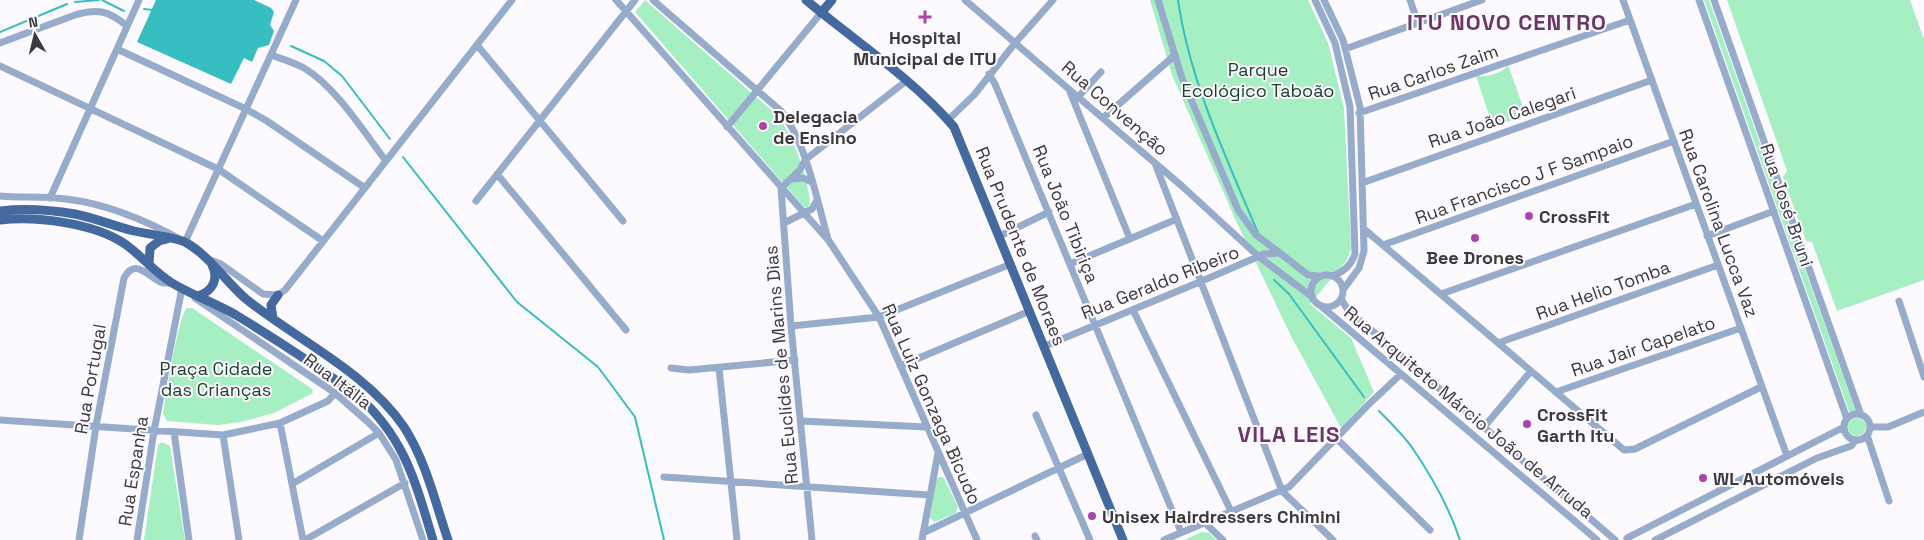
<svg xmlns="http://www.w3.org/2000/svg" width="1924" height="540" font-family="'Space Grotesk',sans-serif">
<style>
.green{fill:#a6efc3}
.water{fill:#36bec0}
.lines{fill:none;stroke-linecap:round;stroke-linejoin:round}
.stream{stroke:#36bec0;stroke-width:2}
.minor{stroke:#97accb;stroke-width:7}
.major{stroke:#44699f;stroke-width:9}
.poi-dot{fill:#ac44a7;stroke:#fcfafe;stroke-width:2}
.labels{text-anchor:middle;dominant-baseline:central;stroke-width:4;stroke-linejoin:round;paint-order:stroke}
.poi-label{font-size:18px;font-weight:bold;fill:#3c393d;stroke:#fcfafe;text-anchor:start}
.park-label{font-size:18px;fill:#193f2b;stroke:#fcfafe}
.street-label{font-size:18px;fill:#3c393d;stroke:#fcfafe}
.district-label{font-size:22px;font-weight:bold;letter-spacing:1px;fill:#6a3767;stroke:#fcfafe}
</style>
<rect width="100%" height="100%" fill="#fcfafe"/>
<path class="green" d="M 645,0 L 777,115 C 793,135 809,179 810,204 L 808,207 L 804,207 L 635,12 Z
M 1150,0 L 1308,0 L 1328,43 L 1344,108 L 1351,248 L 1347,260 L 1310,304 L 1351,338 L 1374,392 L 1341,428 L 1291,336 L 1236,221 L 1172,75 Z
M 1704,0 L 1709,0 L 1856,412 L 1850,414 Z
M 1727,0 L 1910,0 L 1924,39 L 1924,280 L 1837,311 L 1812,242 L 1806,241 L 1783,177 L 1787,171 Z
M 1508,65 L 1526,115 L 1493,127 L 1476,76 C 1486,77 1502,74 1508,65 Z
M 187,308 L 192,308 L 312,389 L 313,393 L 274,413 L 241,422 L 218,425 L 167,421 L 163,414 C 166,397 178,316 187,308 Z
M1848 427a9 9 0 1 1 18 0a9 9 0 1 1-18 0Z
M 162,442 L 170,446 L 185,540 L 144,540 L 158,445 Z
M 939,477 L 943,477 L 945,480 L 958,507 L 956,513 L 934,522 L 930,518 L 936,480 Z
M 1202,532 L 1209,533 L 1217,540 L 1184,540 Z"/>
<path class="water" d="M 156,0 L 254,0 L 271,8 L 274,12 L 270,25 L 274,31 L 269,45 L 258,48 L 252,62 L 244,58 L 231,84 L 137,42 Z"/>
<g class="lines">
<path class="stream" d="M 102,0 L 124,11
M 1178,0 C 1190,82 1226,157 1258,233
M 75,2 L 99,0
M 144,9 L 153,10
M 0,32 L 67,4
M 291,46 L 324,61 L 342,76 L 390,139
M 403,157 L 517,302 L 598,367 L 635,417 L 664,540
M 1274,280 L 1289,294 L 1364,397
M 1379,411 C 1390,422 1402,434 1411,446 C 1431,475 1449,507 1460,540"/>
<path class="minor" d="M 616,0 L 829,241 L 879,317 L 977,540
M 653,0 L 781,111 C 806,142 817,200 828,239
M 965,0 L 1183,187 L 1258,256 L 1311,296
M 1158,0 L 1182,78 L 1238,210 L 1256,235 L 1280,253
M 1315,0 L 1335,43 L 1350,107 L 1355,254 C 1351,266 1344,271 1333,276
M 1324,0 L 1343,40 L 1360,107 L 1364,251 L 1359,268 L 1343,290
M 1410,0 L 1418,23
M 1623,0 L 1787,456
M 1699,0 L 1847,419
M 1714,0 L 1861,415
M 0,43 L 75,15 C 98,8 109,11 127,26
M 477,45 L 623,221
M 117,49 L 246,109 L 267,121 L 365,188
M 1345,49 L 1482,0
M 271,55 C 282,59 293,62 304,68 C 335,86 364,132 386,161
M 0,66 L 218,169 L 323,241
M 989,74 L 995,84 L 1181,532
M 1070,92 L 1130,239
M 1078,97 L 1101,72
M 1359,113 L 1630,20
M 1103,118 L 1175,55
M 948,120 L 974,95 L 1016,42 L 1053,0
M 727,127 L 821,13
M 1156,166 L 1282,491 L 1333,540
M 497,174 L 626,330
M 792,179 L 803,178 L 812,182
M 1362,183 L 1652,80
M 781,188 L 791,326 L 812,540
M 781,188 L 800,170 L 805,160 L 906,81
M 0,196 C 22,198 44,196 66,199 C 108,204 148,221 185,242 L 296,0
M 50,198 L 139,0
M 476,201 L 635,0
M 784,223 L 812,209 L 817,200
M 1364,229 L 1624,450 L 1635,449 L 1761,387
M 1000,236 L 1049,212
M 1707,236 L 1774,211
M 1383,245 L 1674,141
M 208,259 L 221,264 L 263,294 L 278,295 L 285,290 L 512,0
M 1070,264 L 1177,219
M1311 291a16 16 0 1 1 32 0a16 16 0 1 1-32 0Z
M 1441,294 L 1696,204
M 195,298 L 335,393 L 368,422 L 379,433 L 396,460 L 423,540
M 1341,299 L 1348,310 L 1615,540
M 1899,301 L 1924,377
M 1321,306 L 1597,540
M 1133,310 L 1231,511
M 791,326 L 879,317 L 1011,264
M 1498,343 L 1718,265
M 1045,346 L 1202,281 L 1264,254 L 1280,253 L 1308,275 L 1319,276
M 900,366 L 1030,311
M 671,368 L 689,370 L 795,360
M 719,368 L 737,540
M 1556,392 L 1741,328
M1844 427a13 13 0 1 1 26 0a13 13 0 1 1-26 0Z
M 1036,415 L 1090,540
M 0,420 L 223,435 L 280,423 L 328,401 L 335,393
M 801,421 L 926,427
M 280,423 L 303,540
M 1484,427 L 1531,371
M 1870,427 L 1888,427 L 1924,412
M 174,432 L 189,540
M 223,435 L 239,540
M 1867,435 L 1889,501
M 1337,439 L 1430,530
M 664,477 L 929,495
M 292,484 L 379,433
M 1205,523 L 1223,540
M 923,533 L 1088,454
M 1035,536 L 1037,540
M 1627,538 L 1844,427
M 79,540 L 96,426 L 124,278 C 136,256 150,279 163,283 C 164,283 170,283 171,283
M 137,540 L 154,431 L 182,288 L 185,290
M 305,540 L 405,483
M 922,540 L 938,453
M 1164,540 L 1289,487 L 1367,406 L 1401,374
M 1655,540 L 1817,458 L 1851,446 L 1856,440"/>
<path class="major" d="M 806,0 C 855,41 912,78 954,127 L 1123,540
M 821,13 L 832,0
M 0,211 C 25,208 51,210 75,214 C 95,218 114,226 134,231 C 147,234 174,237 185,242 C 209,255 226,282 246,299 C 297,340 367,372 404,427 C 426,461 435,502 448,540
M 0,220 C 37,216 94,223 125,244 C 142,256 154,272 172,283 C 192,295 215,303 236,315 C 277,340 318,367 357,395 C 405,438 415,481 433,540
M 149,265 L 150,248 L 159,241 L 167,239
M 198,296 C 213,291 219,279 212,265
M 273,319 L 271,305 L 278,295"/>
</g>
<g class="poi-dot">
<path d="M922.5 9.5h5v5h5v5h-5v5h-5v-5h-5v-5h5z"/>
<circle cx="763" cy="126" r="5"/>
<circle cx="1529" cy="216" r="5"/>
<circle cx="1475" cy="238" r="5"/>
<circle cx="1527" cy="424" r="5"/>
<circle cx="1703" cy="478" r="5"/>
<circle cx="1092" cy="516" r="5"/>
</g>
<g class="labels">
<g class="poi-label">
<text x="925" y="37" text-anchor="middle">Hospital<tspan x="925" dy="21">Municipal de ITU</tspan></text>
<text x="773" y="116">Delegacia<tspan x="773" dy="21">de Ensino</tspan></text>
<text x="1539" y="216">CrossFit</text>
<text x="1475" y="257" text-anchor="middle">Bee Drones</text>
<text x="1537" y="414">CrossFit<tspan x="1537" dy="21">Garth Itu</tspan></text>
<text x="1713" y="478">WL Automóveis</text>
<text x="1102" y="516">Unisex Hairdressers Chimini</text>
</g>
<g class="park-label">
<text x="1258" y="69">Parque<tspan x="1258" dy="21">Ecológico Taboão</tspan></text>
<text x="216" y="368">Praça Cidade<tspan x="216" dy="21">das Crianças</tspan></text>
</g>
<g class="street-label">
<text transform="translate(1433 72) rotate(-19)">Rua Carlos Zaim</text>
<text transform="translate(1115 108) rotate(41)">Rua Convenção</text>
<text transform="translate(1502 117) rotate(-19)">Rua João Calegari</text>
<text transform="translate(1524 179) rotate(-20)">Rua Francisco J F Sampaio</text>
<text transform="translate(1787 205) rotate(71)">Rua José Bruni</text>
<text transform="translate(1066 214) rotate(68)">Rua João Tibiriça</text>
<text transform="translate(1719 223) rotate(70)">Rua Carolina Lucca Vaz</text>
<text transform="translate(1021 246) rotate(68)">Rua Prudente de Moraes</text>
<text transform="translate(1160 282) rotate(-22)">Rua Geraldo Ribeiro</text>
<text transform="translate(1603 290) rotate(-20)">Rua Helio Tomba</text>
<text transform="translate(1643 346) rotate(-19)">Rua Jair Capelato</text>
<text transform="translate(781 365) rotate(-95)">Rua Euclídes de Marins Dias</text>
<text transform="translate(90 379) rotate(-80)">Rua Portugal</text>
<text transform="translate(338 381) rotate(37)">Rua Itália</text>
<text transform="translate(932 404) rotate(66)">Rua Luiz Gonzaga Bicudo</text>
<text transform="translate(1469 412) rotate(40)">Rua Arquiteto Márcio João de Arruda</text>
<text transform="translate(133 471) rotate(-81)">Rua Espanha</text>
</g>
<g class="district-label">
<text x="1507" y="22">ITU NOVO CENTRO</text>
<text x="1289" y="434">VILA LEIS</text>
</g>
</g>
<g transform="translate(35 35) rotate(352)" stroke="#fcfafe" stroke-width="4" paint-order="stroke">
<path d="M0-4L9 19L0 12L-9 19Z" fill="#3c393d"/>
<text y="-8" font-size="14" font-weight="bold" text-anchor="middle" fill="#3c393d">N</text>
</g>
</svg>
